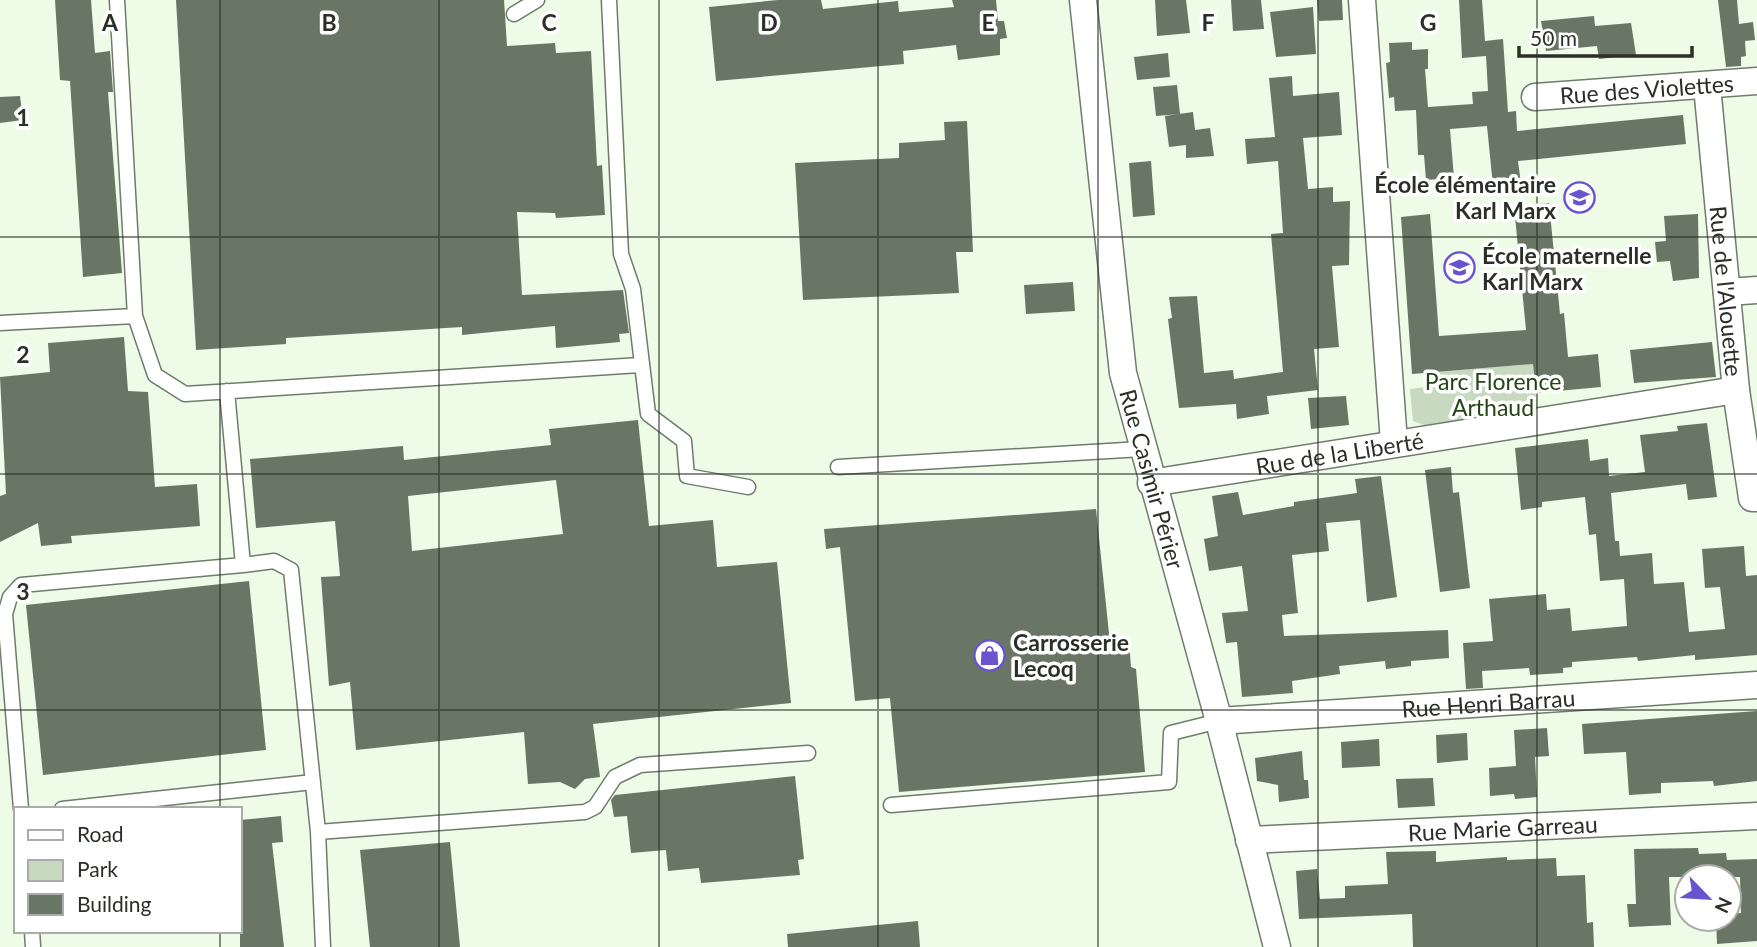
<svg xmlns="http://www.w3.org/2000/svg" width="1757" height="947" font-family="Lato,sans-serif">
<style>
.green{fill:#c7dac0}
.building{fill:#6a7665;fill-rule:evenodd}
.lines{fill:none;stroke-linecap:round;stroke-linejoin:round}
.lane-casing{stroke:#6f7c6b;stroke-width:17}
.street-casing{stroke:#6f7c6b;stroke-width:29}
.lane{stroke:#fff;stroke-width:14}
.street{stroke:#fff;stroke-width:26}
.grid{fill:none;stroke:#2a2f28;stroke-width:2;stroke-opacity:0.55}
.labels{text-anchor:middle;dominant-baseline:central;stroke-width:7;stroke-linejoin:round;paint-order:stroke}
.street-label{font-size:23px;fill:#2a2f28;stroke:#fff}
.poi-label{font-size:23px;font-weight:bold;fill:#2a2f28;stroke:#fff;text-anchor:start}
.park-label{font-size:23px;fill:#244415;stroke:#fff}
.grid-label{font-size:23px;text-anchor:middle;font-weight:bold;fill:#2a2f28;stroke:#fff;stroke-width:7;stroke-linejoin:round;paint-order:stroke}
</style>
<rect width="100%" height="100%" fill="#edfbe7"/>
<path class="green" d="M 1533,364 L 1538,416 L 1424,425 L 1413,421 L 1410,389 L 1425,387 L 1424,373 Z"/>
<path class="building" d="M 55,0 L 91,0 L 95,53 L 110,51 L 113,92 L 108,92 L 122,273 L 83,277 L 70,81 L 60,80 Z
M 176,0 L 504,0 L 507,46 L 555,43 L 556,53 L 591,51 L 597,166 L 602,165 L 605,215 L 556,218 L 555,213 L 517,212 L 522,295 L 623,290 L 629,333 L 619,334 L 620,342 L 556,348 L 555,326 L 462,335 L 462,327 L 286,338 L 286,344 L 196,350 Z
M 778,0 L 821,0 L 823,9 L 898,1 L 899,12 L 954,7 L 952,0 L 996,0 L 998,21 L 1004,21 L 1007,38 L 1000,39 L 1000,55 L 958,60 L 956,45 L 903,51 L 904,64 L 716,81 L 709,7 Z
M 1155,0 L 1186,0 L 1190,33 L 1157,36 Z
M 1231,0 L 1261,0 L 1264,29 L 1233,31 Z
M 1317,0 L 1342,0 L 1343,20 L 1319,21 Z
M 1459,0 L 1482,0 L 1485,41 L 1503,39 L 1508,112 L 1516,111 L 1517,131 L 1683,115 L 1686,144 L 1518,161 L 1521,184 L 1493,186 L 1487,126 L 1450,129 L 1454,178 L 1426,180 L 1424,155 L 1418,155 L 1416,110 L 1395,111 L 1394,97 L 1389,98 L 1386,63 L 1390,62 L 1389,43 L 1412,42 L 1412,50 L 1428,49 L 1428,69 L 1425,69 L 1428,107 L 1473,104 L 1472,92 L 1488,91 L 1486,56 L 1462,58 Z
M 1718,0 L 1737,0 L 1739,24 L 1753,22 L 1755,40 L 1745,41 L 1746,56 L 1741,57 L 1741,66 L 1726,67 Z
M 1313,7 L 1316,54 L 1276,57 L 1270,12 Z
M 1594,16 L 1595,26 L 1631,23 L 1636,55 L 1599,59 L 1597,46 L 1546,51 L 1541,21 Z
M 1168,53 L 1170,77 L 1137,80 L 1134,57 Z
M 1292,76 L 1293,96 L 1339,92 L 1342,135 L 1303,138 L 1308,189 L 1333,187 L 1333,202 L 1350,201 L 1349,265 L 1332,266 L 1339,347 L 1314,349 L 1318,390 L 1267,396 L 1269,414 L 1237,419 L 1236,404 L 1179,408 L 1168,319 L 1172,318 L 1169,297 L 1197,296 L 1204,373 L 1233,370 L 1234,379 L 1283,372 L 1271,234 L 1283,233 L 1278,161 L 1247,164 L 1245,139 L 1275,137 L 1269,78 Z
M 1177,85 L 1180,114 L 1156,116 L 1153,87 Z
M 20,96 L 23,120 L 0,123 L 0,97 Z
M 1193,112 L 1195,130 L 1210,128 L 1214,156 L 1186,158 L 1186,145 L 1169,147 L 1165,116 Z
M 967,121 L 973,252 L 956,252 L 959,293 L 803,300 L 795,163 L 899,158 L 899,143 L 945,140 L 944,122 Z
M 1151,161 L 1155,215 L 1133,217 L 1129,163 Z
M 1549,203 L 1560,314 L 1564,313 L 1568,357 L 1598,354 L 1601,387 L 1536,393 L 1533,364 L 1412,374 L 1401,217 L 1430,214 L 1439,336 L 1526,330 L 1514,206 Z
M 1698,214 L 1699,278 L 1673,281 L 1670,261 L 1657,262 L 1655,242 L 1666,241 L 1664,216 Z
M 1073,282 L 1075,311 L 1026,314 L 1024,285 Z
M 124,337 L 128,391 L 148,392 L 155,487 L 197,484 L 200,526 L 71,536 L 72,543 L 41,546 L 38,523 L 0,542 L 0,496 L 6,494 L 0,377 L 50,372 L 48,343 Z
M 1712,342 L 1716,377 L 1634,383 L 1630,350 Z
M 1346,396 L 1349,425 L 1311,429 L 1308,398 Z
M 638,420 L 649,526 L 713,520 L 717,567 L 777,562 L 791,703 L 593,724 L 600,777 L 585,779 L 575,789 L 560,782 L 528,784 L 524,732 L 356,750 L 350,682 L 329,686 L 321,577 L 340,576 L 335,521 L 256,528 L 250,459 L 403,446 L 404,460 L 551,445 L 549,429 ZM 556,480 L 563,534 L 412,551 L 408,496 Z
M 1707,423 L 1717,497 L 1688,500 L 1686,484 L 1611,493 L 1615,541 L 1619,541 L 1620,556 L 1652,553 L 1654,584 L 1684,582 L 1689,632 L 1725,629 L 1720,587 L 1705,588 L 1702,549 L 1744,546 L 1746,576 L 1757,575 L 1757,655 L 1695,660 L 1695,655 L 1638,661 L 1637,657 L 1572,662 L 1572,667 L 1563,668 L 1563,673 L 1530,675 L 1529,668 L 1482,671 L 1483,688 L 1466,689 L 1463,643 L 1493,641 L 1489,599 L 1546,594 L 1547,610 L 1570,608 L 1572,631 L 1627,626 L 1624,579 L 1600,581 L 1596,534 L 1589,535 L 1585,497 L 1542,502 L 1542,507 L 1521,510 L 1515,448 L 1588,439 L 1590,461 L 1608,458 L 1609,476 L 1645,472 L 1640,435 L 1678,431 L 1677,426 Z
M 1451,467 L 1453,493 L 1459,492 L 1470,588 L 1440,592 L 1425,470 Z
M 1381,476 L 1397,597 L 1367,602 L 1360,520 L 1326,523 L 1329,551 L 1292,555 L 1298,613 L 1282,615 L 1284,636 L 1448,630 L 1449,658 L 1411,661 L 1411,666 L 1386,669 L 1385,661 L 1339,666 L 1340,674 L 1292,681 L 1293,693 L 1242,697 L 1237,642 L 1226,643 L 1222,613 L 1248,611 L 1242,566 L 1209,571 L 1204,539 L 1218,536 L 1212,496 L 1238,492 L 1243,515 L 1294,506 L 1294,502 L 1357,493 L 1355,479 Z
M 1096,509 L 1110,643 L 1129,641 L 1131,667 L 1136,669 L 1145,772 L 899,792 L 890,698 L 855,701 L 840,547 L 826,549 L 824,529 Z
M 249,581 L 266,750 L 43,775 L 26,605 Z
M 1757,711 L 1757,781 L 1714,786 L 1713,781 L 1661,783 L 1661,793 L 1629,795 L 1626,752 L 1584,754 L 1582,724 Z
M 1547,728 L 1549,756 L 1535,757 L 1537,797 L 1515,799 L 1514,794 L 1490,796 L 1489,768 L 1516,766 L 1514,730 Z
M 1467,733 L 1468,760 L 1437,763 L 1436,735 Z
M 1379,739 L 1380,766 L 1342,768 L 1341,742 Z
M 1302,751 L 1304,780 L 1308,780 L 1309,798 L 1279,802 L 1278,785 L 1257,781 L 1255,758 Z
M 795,776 L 804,859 L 798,860 L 800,875 L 701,883 L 699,868 L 668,871 L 666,850 L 631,853 L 627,816 L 614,817 L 611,800 L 615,795 Z
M 1433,778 L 1435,806 L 1398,808 L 1396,779 Z
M 281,816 L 283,842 L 272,843 L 284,947 L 240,947 L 240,820 Z
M 450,842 L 460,947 L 370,947 L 360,850 Z
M 1698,848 L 1699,854 L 1726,853 L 1727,860 L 1757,859 L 1757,941 L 1717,944 L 1716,919 L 1729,919 L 1729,914 L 1741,913 L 1740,877 L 1669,877 L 1671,925 L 1629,927 L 1627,904 L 1636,904 L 1634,849 Z
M 1436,851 L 1436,862 L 1507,857 L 1507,860 L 1556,858 L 1557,876 L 1585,875 L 1587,923 L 1593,922 L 1594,947 L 1413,947 L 1412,914 L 1299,919 L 1296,871 L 1317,869 L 1320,899 L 1345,898 L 1345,886 L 1388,884 L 1386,852 Z
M 918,921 L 920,947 L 788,947 L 787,934 Z"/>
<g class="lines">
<defs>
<path id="lane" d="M 117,0 L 135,316
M 609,0 L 621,254 L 633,289 L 648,414 L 684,441 L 687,476 L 748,487
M 514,14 L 537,0
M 0,323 L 135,316 L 155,375 L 185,394 L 640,365
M 227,391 L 243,565 L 274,561 L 291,570 L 318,832 L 585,812 L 595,807 L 615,777 L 640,765 L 808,753
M 838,467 L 1142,449
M 891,805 L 1169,782 L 1171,733 L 1219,721
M 21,809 L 5,614 L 10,597 L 21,585 L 243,565
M 62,809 L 313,782
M 318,832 L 323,947
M 32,931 L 33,947"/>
<g id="street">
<path id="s1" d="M 1083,0 L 1123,373 L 1219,721 L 1277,947"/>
<path d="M 1362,0 L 1394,443"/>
<path id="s2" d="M 1707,86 L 1736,390 L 1752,498 L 1757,498"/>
<path id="s3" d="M 1535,97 L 1757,81"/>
<path d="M 1727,292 L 1757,290"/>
<path id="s4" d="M 1151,483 L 1736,390"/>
<path id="s5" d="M 1219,721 L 1757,685"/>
<path id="s6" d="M 1249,840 L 1757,816"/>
</g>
</defs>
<use href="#lane" class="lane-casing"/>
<use href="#street" class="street-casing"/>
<use href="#lane" class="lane"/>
<use href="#street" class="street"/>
</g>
<path class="grid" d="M 220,0 L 220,809M 439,0 L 439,947M 659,0 L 659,947M 878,0 L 878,947M 1098,0 L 1098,947M 1318,0 L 1318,947M 1537,0 L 1537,947M 0,237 L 1757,237M 0,474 L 1757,474M 0,710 L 1757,710M 220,931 L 220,947"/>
<defs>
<symbol id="school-ring" viewBox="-11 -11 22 22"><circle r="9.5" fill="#fff" stroke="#6a54ce" stroke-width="1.5"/><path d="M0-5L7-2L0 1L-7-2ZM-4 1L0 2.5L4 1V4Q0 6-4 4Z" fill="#6a54ce"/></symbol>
<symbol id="shop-ring" viewBox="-11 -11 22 22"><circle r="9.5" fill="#fff" stroke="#6a54ce" stroke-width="1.5"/><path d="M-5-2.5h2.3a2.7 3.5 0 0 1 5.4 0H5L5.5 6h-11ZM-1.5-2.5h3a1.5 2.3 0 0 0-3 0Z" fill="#6a54ce"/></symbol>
</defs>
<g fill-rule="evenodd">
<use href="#school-ring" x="1562" y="180" width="35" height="35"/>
<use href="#school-ring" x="1442" y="250" width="35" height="35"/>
<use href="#shop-ring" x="972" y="638" width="35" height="35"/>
</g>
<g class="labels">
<g class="street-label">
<text stroke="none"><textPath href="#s3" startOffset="112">Rue des Violettes</textPath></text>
<text stroke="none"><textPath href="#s2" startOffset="206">Rue de l'Alouette</textPath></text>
<text stroke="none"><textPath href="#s4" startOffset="191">Rue de la Liberté</textPath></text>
<text stroke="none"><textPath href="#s1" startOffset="485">Rue Casimir Périer</textPath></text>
<text stroke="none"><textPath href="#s5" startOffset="270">Rue Henri Barrau</textPath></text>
<text stroke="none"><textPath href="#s6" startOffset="254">Rue Marie Garreau</textPath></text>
</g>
<g class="poi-label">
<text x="1556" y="184" text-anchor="end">École élémentaire<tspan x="1556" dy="26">Karl Marx</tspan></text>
<text x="1482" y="255">École maternelle<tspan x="1482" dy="26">Karl Marx</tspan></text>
<text x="1013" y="642">Carrosserie<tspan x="1013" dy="26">Lecoq</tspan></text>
</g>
<g class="park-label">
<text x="1493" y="381">Parc Florence<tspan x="1493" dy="26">Arthaud</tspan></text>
</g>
</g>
<g class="grid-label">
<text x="110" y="31">A</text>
<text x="329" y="31">B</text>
<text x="549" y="31">C</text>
<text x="769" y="31">D</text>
<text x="988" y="31">E</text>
<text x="1208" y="31">F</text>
<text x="1428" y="31">G</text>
<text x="23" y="126">1</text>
<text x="23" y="363">2</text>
<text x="23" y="600">3</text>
</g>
<rect x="14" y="807" width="228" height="126" fill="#ffffff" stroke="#aaaca9" stroke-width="2"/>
<rect x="28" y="830" width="35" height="10" fill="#ffffff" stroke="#aaaca9" stroke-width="2"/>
<text x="77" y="842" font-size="21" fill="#2a2f28">Road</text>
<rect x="28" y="860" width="35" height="21" fill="#c7dac0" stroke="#aaaca9" stroke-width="2"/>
<text x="77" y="877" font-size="21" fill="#2a2f28">Park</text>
<rect x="28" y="894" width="35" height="21" fill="#6a7665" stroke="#aaaca9" stroke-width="2"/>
<text x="77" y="912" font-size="21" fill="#2a2f28">Building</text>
<g transform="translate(1708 898) rotate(115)"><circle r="33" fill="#ffffff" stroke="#aaaca9" stroke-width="2"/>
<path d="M0-5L12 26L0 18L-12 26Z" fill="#6a54ce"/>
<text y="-10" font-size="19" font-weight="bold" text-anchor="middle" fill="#2a2f28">N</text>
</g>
<path d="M1519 46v10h173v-10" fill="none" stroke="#2a2f28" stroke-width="3.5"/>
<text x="1530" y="46" font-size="21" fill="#2a2f28" stroke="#ffffff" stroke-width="5" paint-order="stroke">50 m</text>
</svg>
